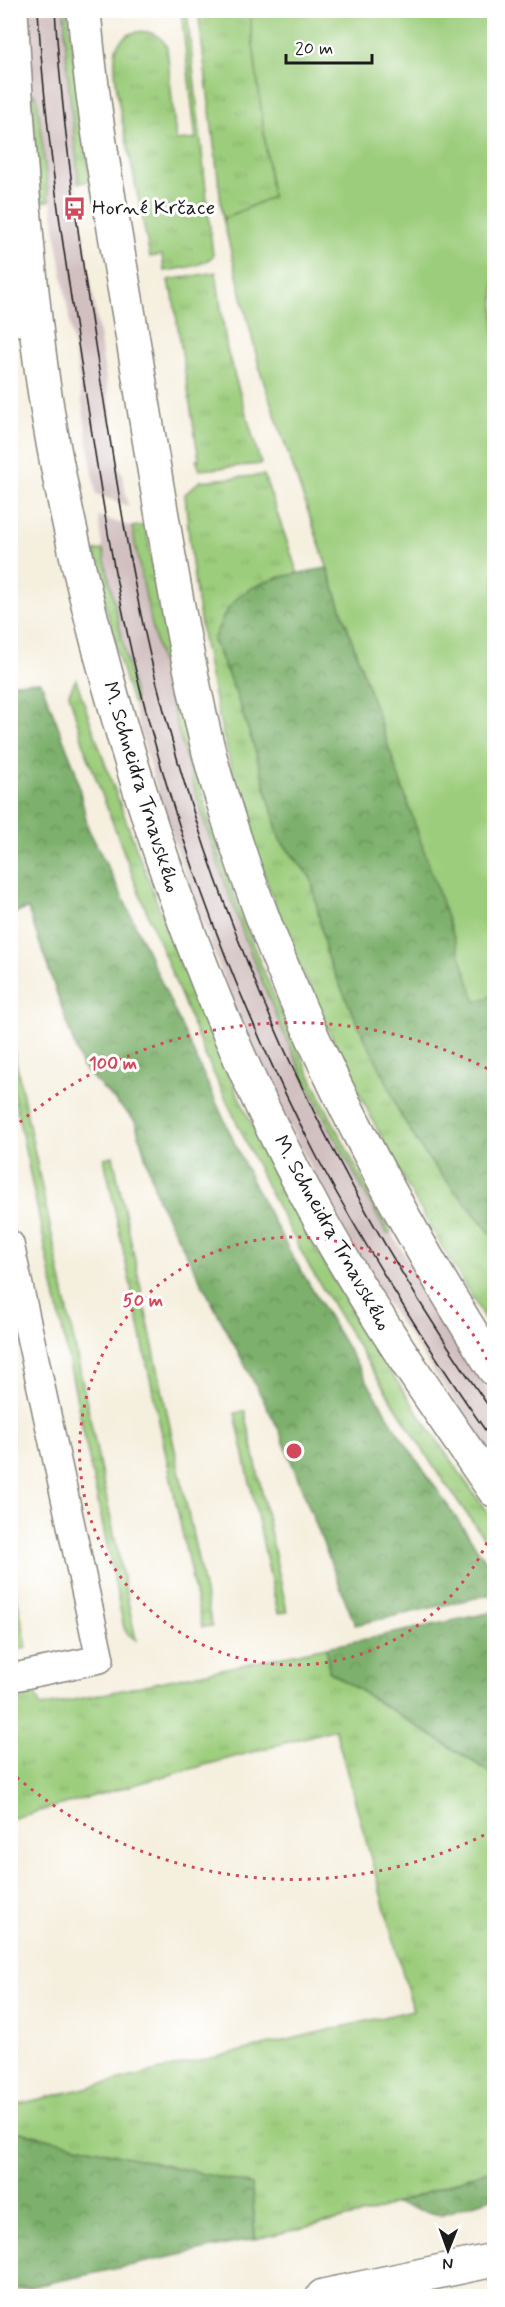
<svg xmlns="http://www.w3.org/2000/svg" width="505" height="2307" font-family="Mynerve,sans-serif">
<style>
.railway{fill:#d2bfc0}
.grass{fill:url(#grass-tufts);stroke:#5c744c;stroke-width:1.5}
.forest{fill:url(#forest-crowns);stroke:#4c6644;stroke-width:1.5}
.green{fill:#9ccd7c;stroke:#5c744c;stroke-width:1.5}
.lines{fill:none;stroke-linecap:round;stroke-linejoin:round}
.street-casing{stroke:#88867d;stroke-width:30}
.secondary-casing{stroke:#88867d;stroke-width:36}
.street{stroke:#fff;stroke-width:27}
.secondary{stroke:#fff;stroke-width:33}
.tram{stroke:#1c1c1c;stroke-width:1.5}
.ring{fill:none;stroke:#d1495b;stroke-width:3;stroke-dasharray:3 6}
.labels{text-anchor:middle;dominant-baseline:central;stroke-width:6;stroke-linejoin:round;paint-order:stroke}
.poi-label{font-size:21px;fill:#1c1c1c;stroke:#fff;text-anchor:start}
.street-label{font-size:21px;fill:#1c1c1c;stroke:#fff}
.centre{fill:#d1495b;stroke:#fff;stroke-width:3}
.ring-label{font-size:18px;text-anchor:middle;font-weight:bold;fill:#d1495b;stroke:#fff;stroke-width:6;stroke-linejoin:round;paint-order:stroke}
</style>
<defs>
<pattern id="grass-tufts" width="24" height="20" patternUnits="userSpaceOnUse" patternTransform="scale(1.5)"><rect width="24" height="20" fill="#9ccd7c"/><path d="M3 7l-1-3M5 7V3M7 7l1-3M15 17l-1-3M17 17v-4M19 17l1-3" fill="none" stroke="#86af6b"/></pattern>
<pattern id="forest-crowns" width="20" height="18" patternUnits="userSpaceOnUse" patternTransform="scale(1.5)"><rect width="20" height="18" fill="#7db06c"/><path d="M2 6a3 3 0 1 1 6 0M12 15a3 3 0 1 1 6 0" fill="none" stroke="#668e58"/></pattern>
</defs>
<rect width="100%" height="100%" fill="#fff"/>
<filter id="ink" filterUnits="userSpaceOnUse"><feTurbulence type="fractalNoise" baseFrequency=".0167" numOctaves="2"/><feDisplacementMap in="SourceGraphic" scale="12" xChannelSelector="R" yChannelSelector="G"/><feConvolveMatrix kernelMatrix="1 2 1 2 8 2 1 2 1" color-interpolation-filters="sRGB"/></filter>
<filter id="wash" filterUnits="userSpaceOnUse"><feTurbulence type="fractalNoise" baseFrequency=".008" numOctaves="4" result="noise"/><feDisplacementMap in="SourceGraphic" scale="24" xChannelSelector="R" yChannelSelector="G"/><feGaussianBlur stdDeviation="1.35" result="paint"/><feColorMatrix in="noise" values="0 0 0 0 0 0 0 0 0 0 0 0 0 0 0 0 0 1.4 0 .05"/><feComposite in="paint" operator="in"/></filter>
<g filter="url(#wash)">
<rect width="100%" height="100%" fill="#f5efde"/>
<path class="railway" d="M 28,11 L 64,11 L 67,68 L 79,183 L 76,184 L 120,471 L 122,471 L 128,506 L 96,494 L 51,201 L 49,201 L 32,97 Z
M 98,516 L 132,527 L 149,613 L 171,708 L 199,807 L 251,954 L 354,1174 L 387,1233 L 391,1232 L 458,1345 L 494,1399 L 494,1461 L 380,1293 L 338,1222 L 261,1070 L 197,911 L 152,773 L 132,702 L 135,703 L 135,698 L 103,550 Z"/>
<path class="grass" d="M 64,11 L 68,11 L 90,181 L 79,183 L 67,68 Z
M 181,11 L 187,11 L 213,256 C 200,268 181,268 164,271 L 162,255 L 150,257 C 143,222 136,187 129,152 C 122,121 114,87 115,56 C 116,28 157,22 167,48 L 176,141 L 196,139 Z
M 198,11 L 249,11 L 272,197 L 223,219 Z
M 34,93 L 37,98 L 49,201 L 39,202 L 32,97 Z
M 216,272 L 227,350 L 261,464 L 200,470 L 196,460 L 199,460 L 172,290 L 170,290 L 168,280 Z
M 264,475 L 298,574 L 275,578 L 213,641 L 235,691 L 256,753 L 280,840 L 311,878 L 399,1112 L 426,1156 L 494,1237 L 494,1335 C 460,1275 422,1216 390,1154 C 341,1059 293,961 259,859 C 219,742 195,618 185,494 L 200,481 Z
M 146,525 C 156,594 171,661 187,729 C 197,769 205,809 218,848 C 261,981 323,1109 391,1232 L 387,1234 C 348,1162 308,1090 276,1015 C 209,858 163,695 132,527 Z
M 103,550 L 135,699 L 135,704 L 132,702 C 116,652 104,602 94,551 Z
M 76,679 C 97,744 121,808 145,871 C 196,1005 252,1136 322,1260 C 374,1351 434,1437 494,1522 L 494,1552 L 437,1472 L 365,1358 L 310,1268 L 268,1189 L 205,1055 L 138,890 L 85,749 L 69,693 Z
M 10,1038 L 11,1038 L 136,1640 L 127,1633 L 124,1628 L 11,1082 Z
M 113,1156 L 212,1626 L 202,1627 L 104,1158 Z
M 245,1411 L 287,1612 L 278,1613 L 235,1413 Z
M 327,1647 L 329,1671 L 494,1775 L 494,2168 L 369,2213 L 255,2239 L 252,2185 L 11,2130 L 10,2106 L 413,2010 L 335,1729 L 11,1819 L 11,1696 L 34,1691 L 41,1707 Z"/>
<path class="forest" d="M 327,568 L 476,1001 L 494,995 L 494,1237 L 426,1156 L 399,1112 L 385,1078 L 360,1029 L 327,957 L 311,878 L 280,840 L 256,753 L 235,691 L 213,640 C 217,631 221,620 227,611 C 245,579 295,574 327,568 Z
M 41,682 L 75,769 L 88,828 L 124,900 L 252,1181 L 291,1254 L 397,1431 L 494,1573 L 494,1594 L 355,1625 L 279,1430 L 158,1200 L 135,1121 L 82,1067 L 28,909 L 11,914 L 11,683 Z
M 494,1612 L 494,1775 L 329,1671 L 327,1647 Z
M 11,2130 L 252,2185 L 255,2239 L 11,2291 Z
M 494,2168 L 494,2197 L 440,2215 L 395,2204 Z"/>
<path class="green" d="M 249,11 L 494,11 L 494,995 L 476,1002 L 261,374 L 223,219 L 272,197 Z
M 11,1568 L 27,1647 L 11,1651 L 10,1651 Z"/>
</g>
<g filter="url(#ink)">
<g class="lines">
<defs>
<path id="street" d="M 10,322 L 35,322
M 10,1244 L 100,1659 L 10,1678"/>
<path id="secondary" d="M 11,10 C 18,135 26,259 43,382 C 58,485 82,586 109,685 C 159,867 224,1044 314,1209 C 368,1307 430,1398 494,1490
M 84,10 C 93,123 116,235 134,346 C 151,450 167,555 188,658 C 197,700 205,743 218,785 C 279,993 379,1186 494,1369
M 323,2296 L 494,2260"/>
</defs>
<use href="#street" class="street-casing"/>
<use href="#secondary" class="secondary-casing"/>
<use href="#street" class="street"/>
<use href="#secondary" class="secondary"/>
<path class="tram" d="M 38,10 C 45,133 64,254 83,376 C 99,479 114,583 139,684 C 180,848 239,1008 317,1157 C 370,1257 430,1351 494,1443
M 55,10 C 63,138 82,263 102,389 C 118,488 132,587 157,684 C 223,947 338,1193 494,1414"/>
</g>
</g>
<g class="ring">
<path d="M494 1526A214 214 0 1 1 494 1376"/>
<path d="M492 1831A428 428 0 0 1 13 1774M13 1128A428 428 0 0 1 492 1071"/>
</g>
<defs>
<symbol id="bus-bare" viewBox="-9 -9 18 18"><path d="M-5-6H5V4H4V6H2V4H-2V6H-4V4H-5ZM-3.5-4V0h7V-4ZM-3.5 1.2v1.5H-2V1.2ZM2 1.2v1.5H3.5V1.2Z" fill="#d1495b" stroke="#fff" stroke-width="2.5" paint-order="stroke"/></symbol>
</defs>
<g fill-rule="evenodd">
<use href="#bus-bare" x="58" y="192" width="33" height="33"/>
</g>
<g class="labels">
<g class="poi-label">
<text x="92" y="208">Horné Krčace</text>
</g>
<g class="street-label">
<text transform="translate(141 787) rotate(73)">M. Schneidra Trnavského</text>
<text transform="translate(332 1233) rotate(61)">M. Schneidra Trnavského</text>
</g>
</g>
<circle cx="294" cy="1451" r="9" class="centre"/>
<g class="ring-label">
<text x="113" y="1069">100 m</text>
<text x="143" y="1306">50 m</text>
</g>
<rect width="505" height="2307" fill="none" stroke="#fff" stroke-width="36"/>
<g transform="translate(448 2250) rotate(181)" stroke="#ffffff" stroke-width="4.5" paint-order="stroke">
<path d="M0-4.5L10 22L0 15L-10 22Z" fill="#1c1c1c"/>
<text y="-9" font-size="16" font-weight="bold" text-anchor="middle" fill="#1c1c1c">N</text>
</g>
<path d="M286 54v9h86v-9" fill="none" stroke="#1c1c1c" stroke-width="3"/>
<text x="295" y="54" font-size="18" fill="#1c1c1c" stroke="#ffffff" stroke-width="4.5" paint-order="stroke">20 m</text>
</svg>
